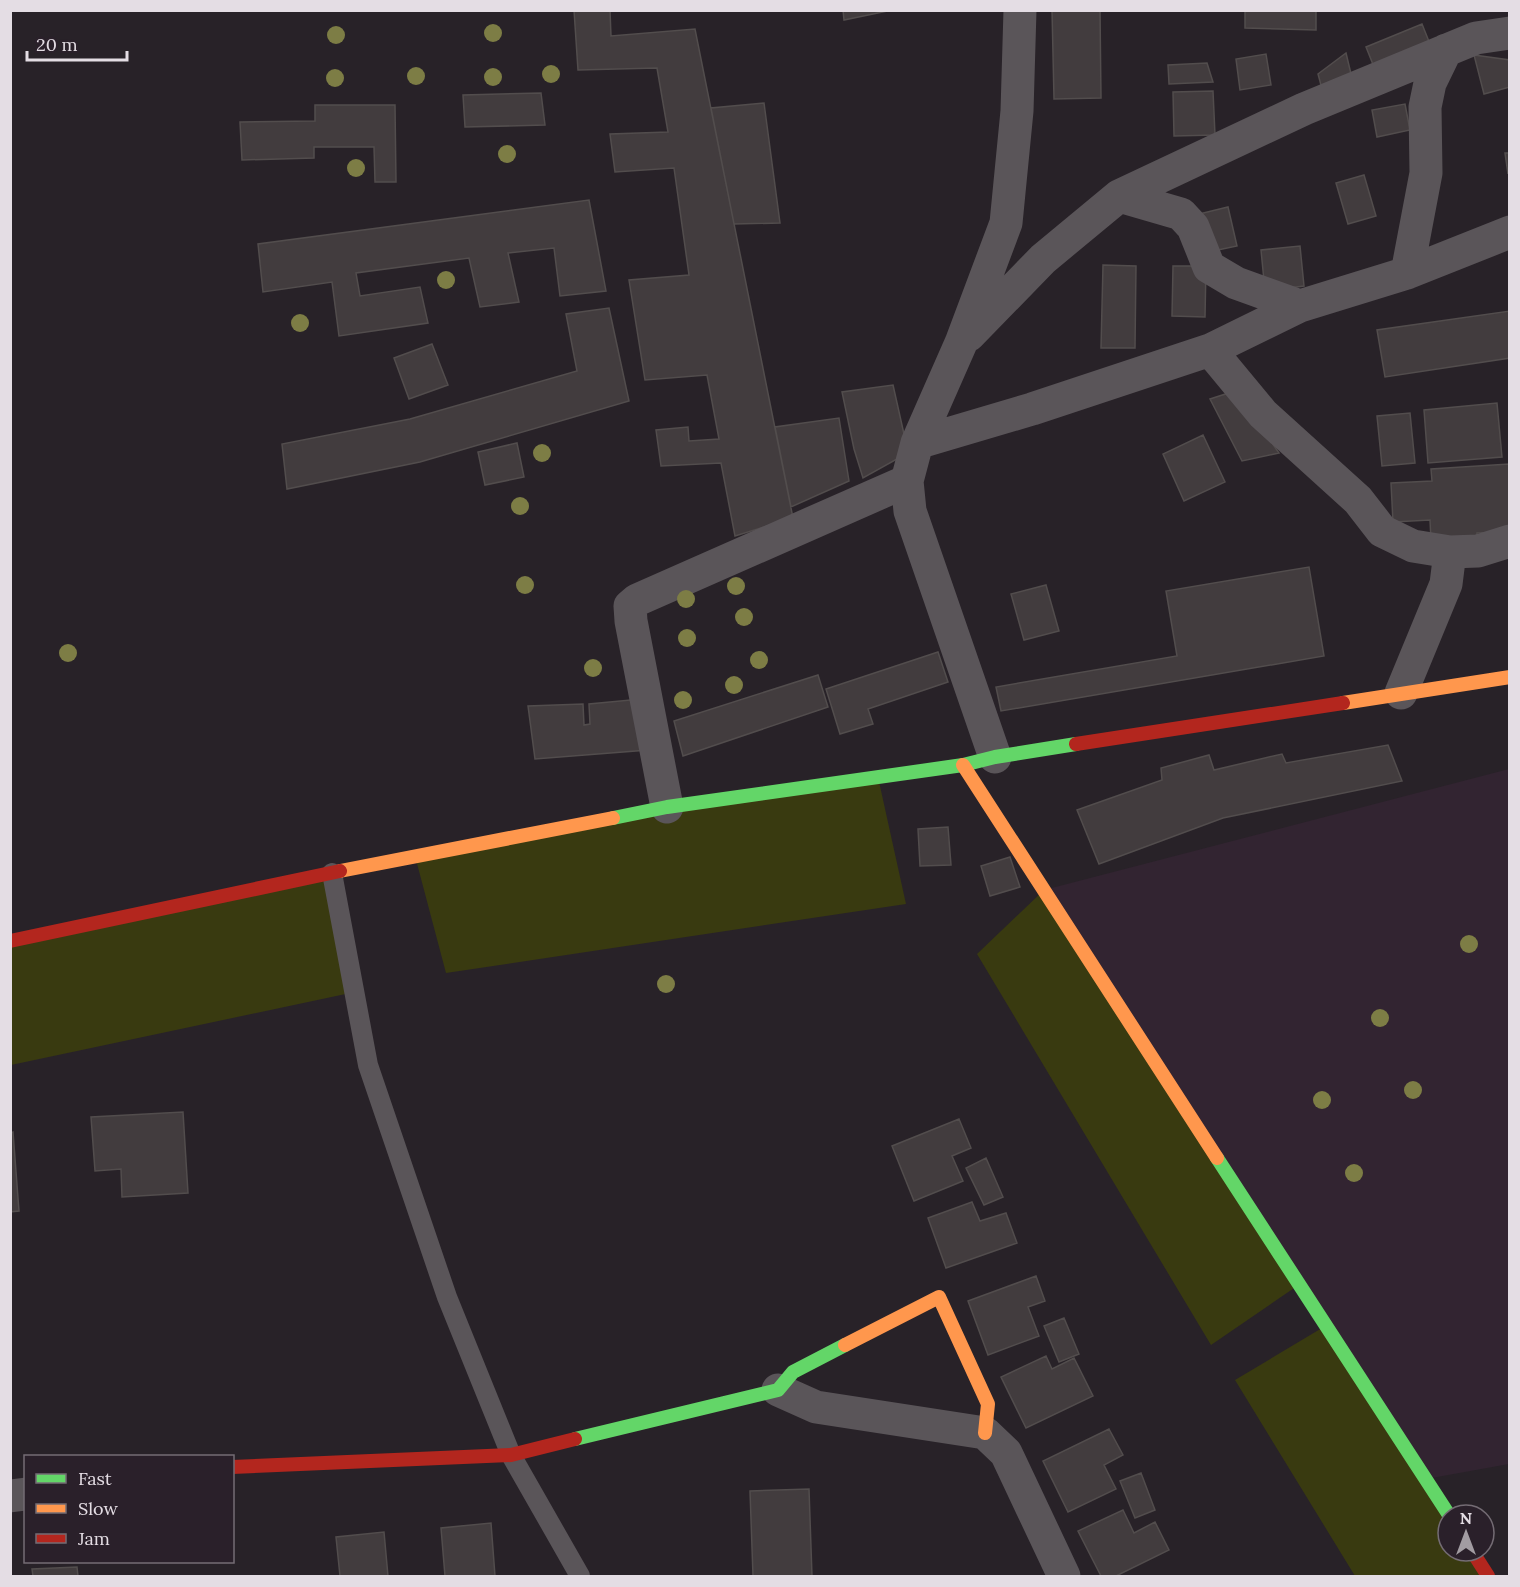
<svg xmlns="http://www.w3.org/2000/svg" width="1520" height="1587" font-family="Lora,serif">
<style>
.built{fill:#322431}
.green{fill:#393a10}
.building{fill:#423c3e;stroke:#524d4d;stroke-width:1.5}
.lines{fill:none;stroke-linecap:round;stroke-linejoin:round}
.lane{stroke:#5a5559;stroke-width:20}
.street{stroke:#5a5559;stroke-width:33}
.fast{stroke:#63d668;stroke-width:14}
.slow{stroke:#ff974d;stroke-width:14}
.jam{stroke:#b3261e;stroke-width:14}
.tree{fill:#7d7d45}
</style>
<rect width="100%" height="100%" fill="#282228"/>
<path class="built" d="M 1509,769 L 1509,1464 L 1426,1479 L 1044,890 Z"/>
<path class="green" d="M 878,777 L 906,904 L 446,973 L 415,856 Z
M 332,873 L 355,992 L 11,1065 L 10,941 Z
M 1044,890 L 1300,1284 L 1211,1345 L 977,954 Z
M 1327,1325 L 1448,1515 L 1448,1551 L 1476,1551 L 1493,1576 L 1355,1576 L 1235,1380 Z"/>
<path class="building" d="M 574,10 L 610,10 L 611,36 L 695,29 L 793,518 L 735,536 L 721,463 L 661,466 L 656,430 L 688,427 L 689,441 L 719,439 L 707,375 L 645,380 L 629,280 L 689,275 L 674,168 L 615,172 L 610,134 L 668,132 L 657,68 L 578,70 Z
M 843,10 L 888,10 L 888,11 L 844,20 Z
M 1052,10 L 1100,10 L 1101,98 L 1054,99 Z
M 1245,10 L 1316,10 L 1316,30 L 1245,28 Z
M 1422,24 L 1432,49 L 1376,72 L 1366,47 Z
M 1346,53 L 1352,78 L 1321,85 L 1318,74 Z
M 1266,54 L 1271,85 L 1240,90 L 1236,59 Z
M 1474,55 L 1510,60 L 1510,87 L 1484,94 Z
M 1207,63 L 1213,82 L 1169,84 L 1168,65 Z
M 1213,91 L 1215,135 L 1174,136 L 1173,92 Z
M 541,93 L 545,125 L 465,127 L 463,95 Z
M 764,103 L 780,223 L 734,224 L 711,108 Z
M 1405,104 L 1410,130 L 1377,137 L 1372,110 Z
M 315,105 L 395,105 L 396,182 L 375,182 L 374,147 L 314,147 L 314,158 L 242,160 L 240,122 L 315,121 Z
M 1505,153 L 1510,153 L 1508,174 Z
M 1364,175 L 1376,216 L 1348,224 L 1336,183 Z
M 589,200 L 606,291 L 560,296 L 554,248 L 508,253 L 519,302 L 480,307 L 469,258 L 356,273 L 360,296 L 420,287 L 428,323 L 339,336 L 332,282 L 263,292 L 258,244 Z
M 1228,207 L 1237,246 L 1208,252 L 1199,214 Z
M 1300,246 L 1304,286 L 1265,291 L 1261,250 Z
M 1103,265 L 1136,266 L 1135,348 L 1101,348 Z
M 1173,266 L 1206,266 L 1205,317 L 1172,316 Z
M 609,308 L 629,401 L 420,462 L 287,489 L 282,444 L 410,419 L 577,371 L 566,314 Z
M 1510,311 L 1510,358 L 1385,377 L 1377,330 Z
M 432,344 L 448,385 L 409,399 L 394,358 Z
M 893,385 L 904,434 L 897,459 L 863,478 L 854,449 L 842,392 Z
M 1235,391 L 1279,453 L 1242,461 L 1210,399 Z
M 1497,403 L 1502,457 L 1428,463 L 1424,410 Z
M 1410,413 L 1415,463 L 1382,466 L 1377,416 Z
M 839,418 L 849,481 L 791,507 L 775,427 Z
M 1203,435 L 1225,482 L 1184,501 L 1163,454 Z
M 517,443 L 524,477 L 485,485 L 478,452 Z
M 1509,464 L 1510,532 L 1477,533 L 1477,544 L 1431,541 L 1430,520 L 1393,522 L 1391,483 L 1432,481 L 1431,469 Z
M 1309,567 L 1324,656 L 1001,711 L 996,687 L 1177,656 L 1166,591 Z
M 1046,585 L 1059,631 L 1024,640 L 1011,594 Z
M 938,652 L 948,682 L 868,709 L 873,724 L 840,734 L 826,689 Z
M 818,675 L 828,707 L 683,756 L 674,721 Z
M 641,699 L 648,750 L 535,759 L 528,706 L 583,704 L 584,725 L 590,724 L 589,704 Z
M 1388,745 L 1402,781 L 1223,818 L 1099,864 L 1077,810 L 1162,780 L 1161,768 L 1209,755 L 1214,770 L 1282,754 L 1286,763 Z
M 948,827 L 951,865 L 920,866 L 918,829 Z
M 1010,857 L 1020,887 L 990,896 L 981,866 Z
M 183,1112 L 188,1193 L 122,1197 L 121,1169 L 95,1171 L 91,1117 Z
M 959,1119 L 971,1148 L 952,1156 L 963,1181 L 914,1201 L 892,1146 Z
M 13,1132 L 19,1211 L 10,1212 L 10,1133 Z
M 986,1158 L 1003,1197 L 984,1205 L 966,1168 Z
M 972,1202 L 980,1221 L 1006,1213 L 1017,1243 L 946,1268 L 928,1218 Z
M 1036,1276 L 1045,1301 L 1028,1307 L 1039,1336 L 988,1355 L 968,1301 Z
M 1064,1318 L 1079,1354 L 1059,1362 L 1044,1326 Z
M 1046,1356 L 1052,1369 L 1074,1358 L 1093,1396 L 1026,1428 L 1001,1377 Z
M 1109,1429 L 1123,1455 L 1104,1465 L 1116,1489 L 1068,1512 L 1043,1461 Z
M 1141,1473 L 1155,1510 L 1135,1518 L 1120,1481 Z
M 809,1489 L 812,1576 L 753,1576 L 750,1491 Z
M 1123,1510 L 1134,1533 L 1155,1522 L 1169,1550 L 1116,1576 L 1101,1576 L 1078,1531 Z
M 491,1523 L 495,1576 L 445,1576 L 441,1528 Z
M 384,1532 L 388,1576 L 340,1576 L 336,1537 Z
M 77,1567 L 78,1576 L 33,1576 L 32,1569 Z"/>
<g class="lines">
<path class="lane" d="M 332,873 L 368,1065 L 447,1297 L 511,1455 L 580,1576"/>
<path class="street" d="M 1119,196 L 1181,214 L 1193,227 L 1209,267 L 1236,283 L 1300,306
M 1407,273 L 1426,173 L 1425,107 L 1430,83 L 1446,50
M 969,335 L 1043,259 L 1119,196 L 1304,109 L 1476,38 L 1510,33
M 1210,350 L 1263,414 L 1358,500 L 1382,531 L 1413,546 L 1450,552 L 1478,551 L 1510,541
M 917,443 L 1032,409 L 1210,350 L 1300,306 L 1407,273 L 1510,232
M 1401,693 L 1446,584 L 1450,552
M 995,757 L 910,511 L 907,481 L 917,443 L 961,343 L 1006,223 L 1017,111 L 1020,10
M 667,807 L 631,621 L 630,606 L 637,600 L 907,481
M 778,1390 L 816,1407 L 985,1433 L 1006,1453 L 1064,1576
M 10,1496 L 26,1494"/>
<path class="fast" d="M 613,818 L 667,807 L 963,765 L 995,757 L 1076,744
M 1217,1158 L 1449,1515
M 575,1439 L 778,1390 L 793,1372 L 845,1345"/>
<path class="slow" d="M 1343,703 L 1510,677
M 963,765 L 1217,1158
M 340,871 L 613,818
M 845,1345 L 939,1297 L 988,1404 L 985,1433"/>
<path class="jam" d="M 1076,744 L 1343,703
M 10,941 L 340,871
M 232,1467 L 511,1455 L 575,1439
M 1472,1551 L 1488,1576"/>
</g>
<g class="tree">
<circle cx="493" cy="33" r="9"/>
<circle cx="336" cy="35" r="9"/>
<circle cx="551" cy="74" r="9"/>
<circle cx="416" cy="76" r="9"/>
<circle cx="493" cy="77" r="9"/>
<circle cx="335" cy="78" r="9"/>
<circle cx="507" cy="154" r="9"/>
<circle cx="356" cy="168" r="9"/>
<circle cx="446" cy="280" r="9"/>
<circle cx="300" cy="323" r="9"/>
<circle cx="542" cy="453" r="9"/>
<circle cx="520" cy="506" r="9"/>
<circle cx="525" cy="585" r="9"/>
<circle cx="736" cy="586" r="9"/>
<circle cx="686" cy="599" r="9"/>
<circle cx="744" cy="617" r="9"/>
<circle cx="687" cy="638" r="9"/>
<circle cx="68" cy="653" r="9"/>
<circle cx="759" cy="660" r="9"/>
<circle cx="593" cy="668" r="9"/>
<circle cx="734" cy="685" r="9"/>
<circle cx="683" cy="700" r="9"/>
<circle cx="1469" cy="944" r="9"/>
<circle cx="666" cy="984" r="9"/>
<circle cx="1380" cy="1018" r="9"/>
<circle cx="1413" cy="1090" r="9"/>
<circle cx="1322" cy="1100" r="9"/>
<circle cx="1354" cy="1173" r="9"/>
</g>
<rect width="1520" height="1587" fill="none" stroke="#e4dde4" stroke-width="24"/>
<rect x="24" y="1455" width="210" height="108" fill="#2a202a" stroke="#746c74" stroke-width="1.5"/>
<rect x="36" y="1474" width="30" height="9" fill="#63d668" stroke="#746c74" stroke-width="1.5"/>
<text x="78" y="1485" font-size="18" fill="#e4dde4">Fast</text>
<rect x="36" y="1504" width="30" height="9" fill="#ff974d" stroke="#746c74" stroke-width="1.5"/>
<text x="78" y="1515" font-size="18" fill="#e4dde4">Slow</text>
<rect x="36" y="1534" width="30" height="9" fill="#b3261e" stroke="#746c74" stroke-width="1.5"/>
<text x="78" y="1545" font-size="18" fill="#e4dde4">Jam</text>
<g transform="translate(1466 1533)"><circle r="28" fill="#2a202a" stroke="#746c74" stroke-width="1.5"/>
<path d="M0-4.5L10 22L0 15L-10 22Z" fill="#a29ca2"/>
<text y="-9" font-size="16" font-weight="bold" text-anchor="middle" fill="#e4dde4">N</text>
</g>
<path d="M27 51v9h100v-9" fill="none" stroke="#e4dde4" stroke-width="3"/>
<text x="36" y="51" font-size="18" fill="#e4dde4" stroke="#2a202a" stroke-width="4.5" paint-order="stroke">20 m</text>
</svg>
